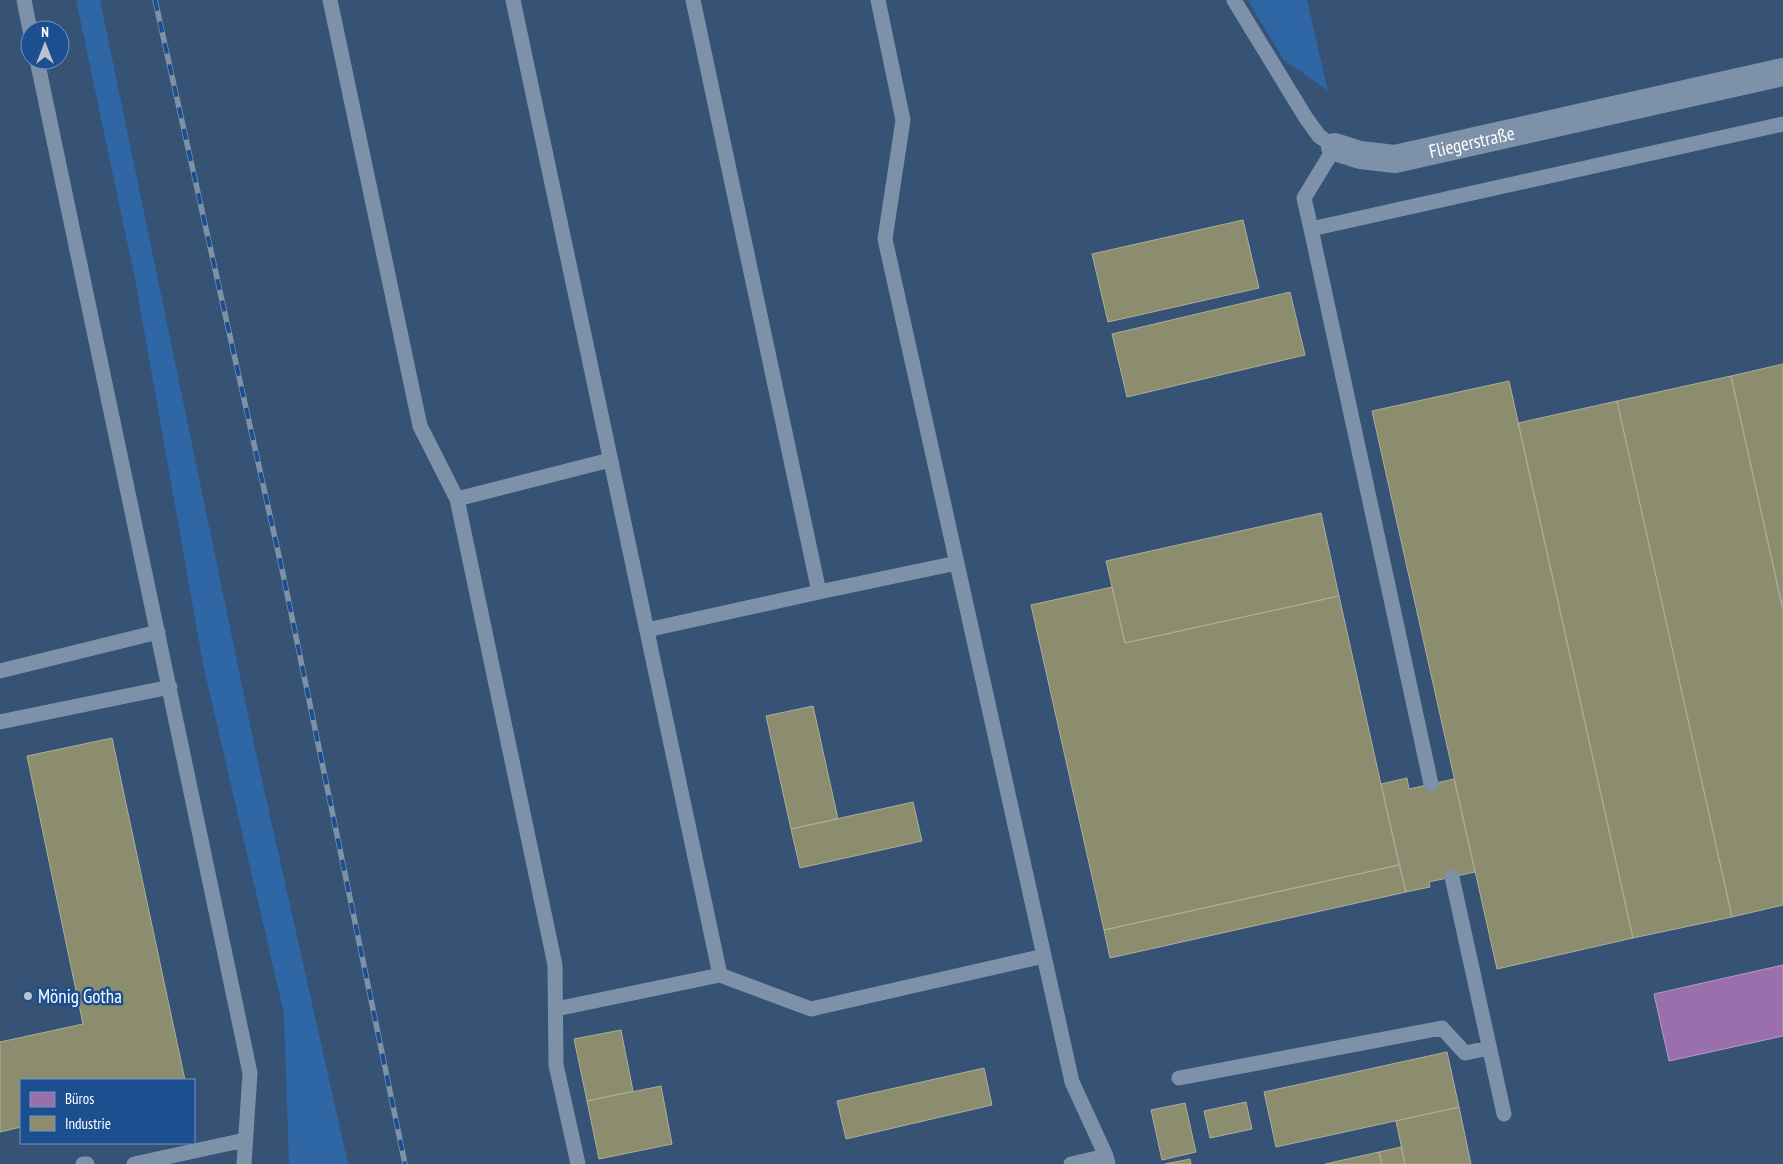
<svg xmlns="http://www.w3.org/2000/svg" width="1783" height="1164" font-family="'PT Sans Narrow',sans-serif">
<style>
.green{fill:#2f66a5}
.offices{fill:#9970ab;stroke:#b89bc4}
.industry{fill:#8c8c6e;stroke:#aeae9a}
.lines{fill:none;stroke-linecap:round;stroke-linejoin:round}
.service{stroke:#7d92a8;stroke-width:15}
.minor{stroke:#7d92a8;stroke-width:28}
.rail-casing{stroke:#7e92a7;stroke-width:5.5}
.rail{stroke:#1b4f8f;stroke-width:4;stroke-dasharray:11;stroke-linecap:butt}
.poi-dot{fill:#b9c2ce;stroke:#1b4f8f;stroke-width:2}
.labels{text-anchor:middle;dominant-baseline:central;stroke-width:5;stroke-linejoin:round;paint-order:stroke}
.street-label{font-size:19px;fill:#fff;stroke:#1b4f8f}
.poi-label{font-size:19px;fill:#fff;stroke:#1b4f8f;text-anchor:start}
</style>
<rect width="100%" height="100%" fill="#365274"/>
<path class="green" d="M 76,0 L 100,0 L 256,753 L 348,1164 L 289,1164 L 284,1014 L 203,664 L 135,279 Z
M 1248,0 L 1307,0 L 1328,91 L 1283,59 Z"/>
<path class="offices" d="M 1783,965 L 1783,1036 L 1669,1061 L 1654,994 Z"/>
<path class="industry" d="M 1243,220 L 1259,288 L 1108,322 L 1092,254 Z
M 1290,292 L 1305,355 L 1127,397 L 1112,334 Z
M 1783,364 L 1783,610 L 1731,376 Z
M 1731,376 L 1783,610 L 1783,905 L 1732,917 L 1617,401 Z
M 1509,381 L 1633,938 L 1497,969 L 1372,411 Z
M 1617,401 L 1732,917 L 1633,938 L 1518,423 Z
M 1321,513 L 1339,596 L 1125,643 L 1106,561 Z
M 1112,587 L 1125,643 L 1339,596 L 1399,865 L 1104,930 L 1031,605 Z
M 813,706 L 838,819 L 791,829 L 766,716 Z
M 112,738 L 185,1080 L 21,1080 L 21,1127 L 0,1132 L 0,1042 L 83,1024 L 27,756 Z
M 1407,778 L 1409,789 L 1454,779 L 1475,872 L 1429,882 L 1430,887 L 1406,892 L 1381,784 Z
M 913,802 L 922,841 L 800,868 L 791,829 Z
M 1399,865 L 1406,892 L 1110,958 L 1104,930 Z
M 621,1030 L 633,1091 L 587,1101 L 574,1039 Z
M 1447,1052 L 1459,1107 L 1276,1147 L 1264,1092 Z
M 984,1068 L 992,1105 L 846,1139 L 837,1101 Z
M 661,1086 L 672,1144 L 599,1159 L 587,1101 Z
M 1246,1102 L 1252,1129 L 1210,1138 L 1204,1111 Z
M 1185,1103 L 1196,1152 L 1162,1160 L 1151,1110 Z
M 1459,1107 L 1471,1164 L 1405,1164 L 1396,1121 Z
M 1401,1147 L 1405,1164 L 1382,1164 L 1379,1152 Z
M 1379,1152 L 1382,1164 L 1325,1164 Z
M 1190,1159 L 1191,1164 L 1165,1164 Z"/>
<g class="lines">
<path class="service" d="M 24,0 L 30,30
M 330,0 L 420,426 L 457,499 L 555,965 L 556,1065 L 578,1164
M 513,0 L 720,975 L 556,1009
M 693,0 L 819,592 L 957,563
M 878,0 L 903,120 L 885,239 L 1072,1082 L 1106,1156 L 1108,1164
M 1234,0 L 1306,118 L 1319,136 L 1335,147 L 1304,198 L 1311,229
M 37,60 L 250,1073 L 244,1164
M 457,499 L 610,460
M 647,630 L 819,592
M 0,671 L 158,632
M 0,722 L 170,687
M 1431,784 L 1311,229 L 1783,124
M 1452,877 L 1504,1114
M 720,975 L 811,1009 L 1044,956
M 1179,1078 L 1442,1028 L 1465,1053 L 1489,1048
M 83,1164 L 87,1164
M 134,1164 L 245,1140
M 1071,1164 L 1106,1156"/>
<path class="minor" id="s1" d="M 1335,147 L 1360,155 L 1395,159 L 1783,72"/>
<defs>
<path id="rail" d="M 155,0 L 283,574 L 405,1164"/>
</defs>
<use href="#rail" class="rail-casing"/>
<use href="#rail" class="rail"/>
</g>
<circle class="poi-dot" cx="28" cy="996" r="5"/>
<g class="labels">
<g class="street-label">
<text stroke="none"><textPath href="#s1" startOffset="140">Fliegerstraße</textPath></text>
</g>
<g class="poi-label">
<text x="38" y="996">Mönig Gotha</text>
</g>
</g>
<rect x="20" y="1079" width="175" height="65" fill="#1b4f8f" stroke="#7695bc"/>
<rect x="30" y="1092" width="25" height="15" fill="#9970ab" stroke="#7695bc"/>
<text x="65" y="1104" font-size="15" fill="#ffffff">Büros</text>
<rect x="30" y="1116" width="25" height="15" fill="#8c8c6e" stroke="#7695bc"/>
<text x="65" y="1129" font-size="15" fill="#ffffff">Industrie</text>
<g transform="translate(45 45)"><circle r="24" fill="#1b4f8f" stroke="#7695bc"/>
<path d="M0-4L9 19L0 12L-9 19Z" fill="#b9c2ce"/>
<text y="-8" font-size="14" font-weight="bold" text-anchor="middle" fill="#ffffff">N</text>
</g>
</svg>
